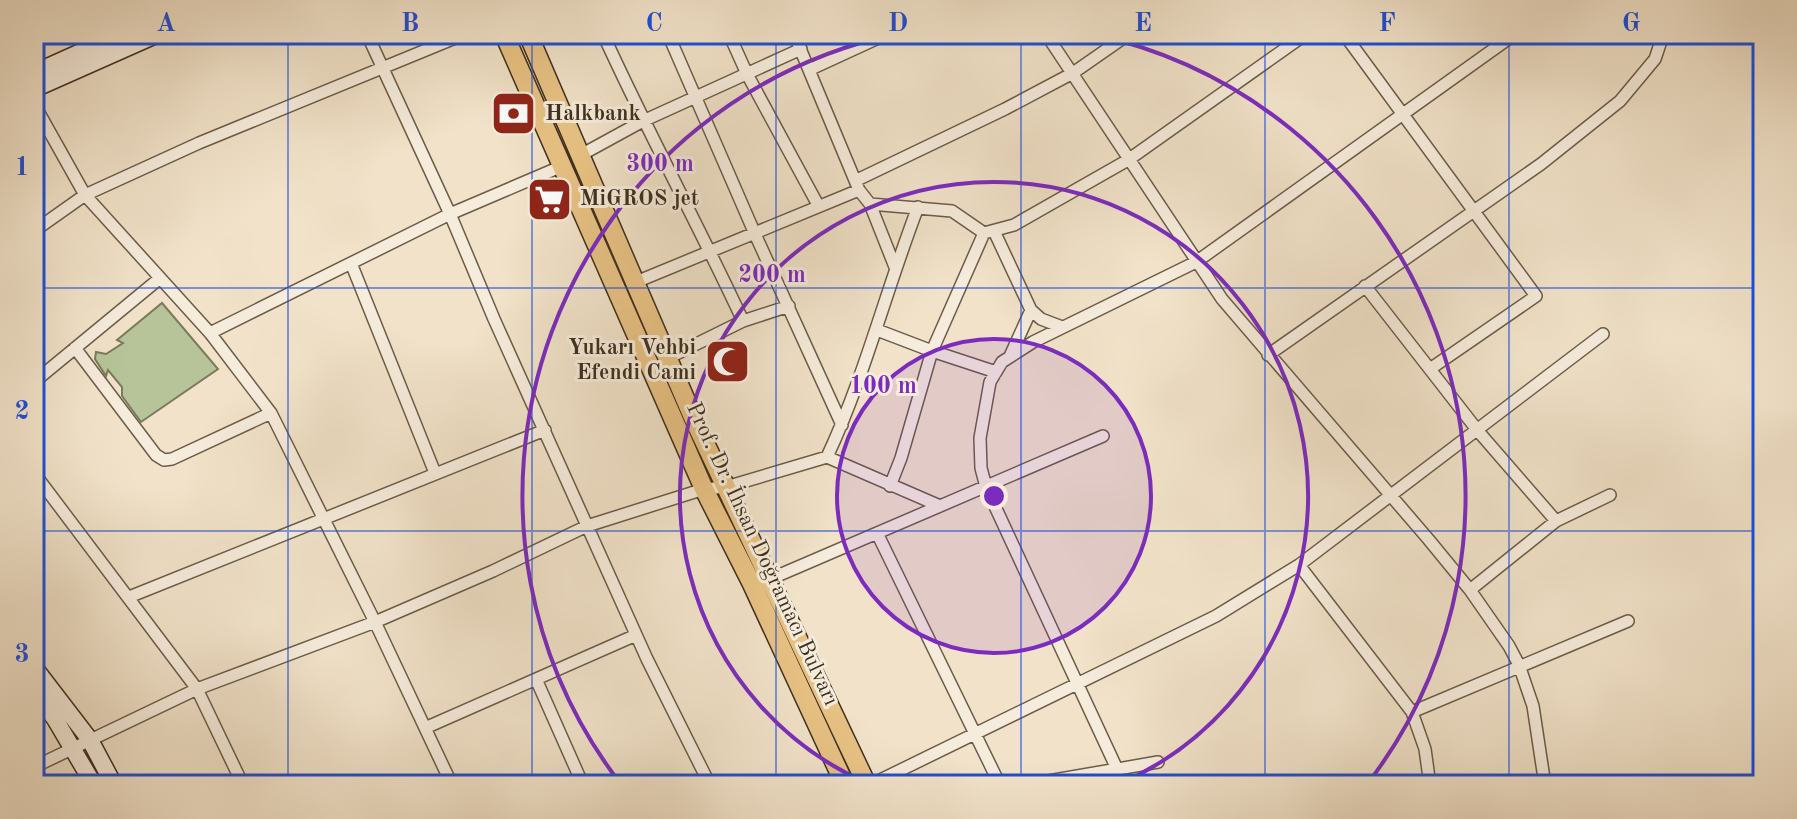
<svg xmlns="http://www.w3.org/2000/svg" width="1797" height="819" font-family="'Old Standard TT',serif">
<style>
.green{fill:#b7c499;stroke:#7a7a5c;stroke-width:2}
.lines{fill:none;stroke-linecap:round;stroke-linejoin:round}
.street-casing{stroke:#6b5c49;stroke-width:14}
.secondary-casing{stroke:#3e301e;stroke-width:19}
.primary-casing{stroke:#3e301e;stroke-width:21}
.street{stroke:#f6ecdc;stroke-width:11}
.secondary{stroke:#f6ecdc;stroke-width:16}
.primary{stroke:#e8c184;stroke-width:18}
.grid{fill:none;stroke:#1d4ed8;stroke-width:2;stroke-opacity:0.55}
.ring{fill:none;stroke:#7b2cbf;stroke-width:4}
.labels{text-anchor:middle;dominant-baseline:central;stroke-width:6;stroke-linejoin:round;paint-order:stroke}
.poi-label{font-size:22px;font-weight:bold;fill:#3e301e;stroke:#f6ecdc;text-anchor:start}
.street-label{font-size:22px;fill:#3e301e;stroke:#f6ecdc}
.centre{fill:#7b2cbf;stroke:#f6ecdc;stroke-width:4}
.ring-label{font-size:24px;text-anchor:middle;font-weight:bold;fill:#7b2cbf;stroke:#f6ecdc;stroke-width:6;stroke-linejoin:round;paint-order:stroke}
.neatline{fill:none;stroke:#1d4ed8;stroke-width:3}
.grid-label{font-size:26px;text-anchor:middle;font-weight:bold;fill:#1d4ed8}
</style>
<rect width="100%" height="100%" fill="#f1e2c9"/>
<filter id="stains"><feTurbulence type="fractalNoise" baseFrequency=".0025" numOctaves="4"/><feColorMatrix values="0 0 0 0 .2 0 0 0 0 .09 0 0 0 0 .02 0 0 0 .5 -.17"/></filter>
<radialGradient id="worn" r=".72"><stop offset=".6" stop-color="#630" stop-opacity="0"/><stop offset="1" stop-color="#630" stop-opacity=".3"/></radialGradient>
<path class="green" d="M 162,303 L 218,369 L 141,422 L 122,396 L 122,387 L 108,370 L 106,376 L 95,359 L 96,352 L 106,354 L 123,343 L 117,340 Z"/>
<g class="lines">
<defs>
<path id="street" d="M 367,34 L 450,214 L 494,319 L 647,659 L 710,785
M 603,34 C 647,131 698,224 743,321
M 668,34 L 755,234 L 842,425
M 729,34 L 747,74 L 818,205
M 794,34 L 859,190 L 870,204 L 895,267
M 1046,34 L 1222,299 L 1429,540 L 1470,590 L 1509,646 L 1519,665 L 1533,706 L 1545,785
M 1344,34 L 1536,296 L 1430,369
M 811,69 L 887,34
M 34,104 L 85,195 L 210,333 L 271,413 L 375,622 L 452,785
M 579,156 L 643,121 L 801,49
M 857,180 L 1005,109 L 1073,73 L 1129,34
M 870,204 L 952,211 L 984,233 L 1014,225 L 1128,160 L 1306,34
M 34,231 L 85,195 L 199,143 L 465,34
M 994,231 L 1031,310
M 351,263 L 435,473
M 636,282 L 859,190
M 1365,286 L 1478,431 L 1556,521
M 877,330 L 932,351 L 996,372
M 210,333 L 450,214 L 560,167
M 75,348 L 156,455 L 164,460 L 172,459 L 271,413
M 1011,354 L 1031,310 L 1041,319 L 1062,327
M 1268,355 L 1541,164 L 1620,101 L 1655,59 L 1660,44 L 1654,34
M 666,359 L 743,321 L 789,306
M 34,382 L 159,279
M 827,457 L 940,506
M 34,473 L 197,689 L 243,785
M 890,486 L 901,458 L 932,351 L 984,233
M 877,533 L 1000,785
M 1299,565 L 1412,712 L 1425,749 L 1430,785
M 770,579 L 1103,436
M 1470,590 L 1556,521 L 1610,495
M 129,597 L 545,430
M 536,679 L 583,785
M 1412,712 L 1628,621
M 425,728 L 636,635
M 34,767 L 197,689 L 375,622 L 493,571 L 587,526 L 704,489 L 726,487 L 827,457 C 865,376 886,290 918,207
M 1117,769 L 986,487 L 981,468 L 980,438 L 990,382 L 1002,362 L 1033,342 L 1196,262 L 1515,34
M 870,785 L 1216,616 L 1299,565 L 1603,334
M 1025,785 L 1158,762"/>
<path id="secondary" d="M 34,73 L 121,34
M 34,89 L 158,34
M 34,667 L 90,740 L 114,785
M 34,690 L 55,719 L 94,785"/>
<path id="primary" d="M 504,34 L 704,489 L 752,584 L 845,785
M 528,34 L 696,424 L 867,785"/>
</defs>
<use href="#street" class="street-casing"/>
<use href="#secondary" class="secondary-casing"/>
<use href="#primary" class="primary-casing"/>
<use href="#street" class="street"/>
<use href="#secondary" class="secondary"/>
<use href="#primary" class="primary"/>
</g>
<path class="grid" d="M 288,34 L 288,785M 532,34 L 532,785M 776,34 L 776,785M 1021,34 L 1021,785M 1265,34 L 1265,785M 1509,34 L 1509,785M 34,288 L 1763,288M 34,531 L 1763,531"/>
<circle cx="994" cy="496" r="157" fill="#7b2cbf" fill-opacity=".12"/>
<g class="ring">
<circle cx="994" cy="496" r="157"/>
<path d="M869 784A314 314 0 1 1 1119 784"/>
<path d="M620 783A472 472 0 0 1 896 34M1092 34A472 472 0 0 1 1368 783"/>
</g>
<defs>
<symbol id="bank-square" viewBox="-11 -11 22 22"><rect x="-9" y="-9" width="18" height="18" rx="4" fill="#8f2418" stroke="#f6ecdc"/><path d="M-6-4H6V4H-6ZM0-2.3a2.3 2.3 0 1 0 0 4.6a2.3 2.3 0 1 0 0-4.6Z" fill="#fff"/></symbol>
<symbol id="supermarket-square" viewBox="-11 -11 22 22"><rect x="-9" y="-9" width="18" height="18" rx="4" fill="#8f2418" stroke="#f6ecdc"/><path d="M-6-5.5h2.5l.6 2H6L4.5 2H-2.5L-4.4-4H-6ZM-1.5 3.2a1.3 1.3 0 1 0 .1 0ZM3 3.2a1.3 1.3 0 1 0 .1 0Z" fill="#fff"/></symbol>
<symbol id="mosque-square" viewBox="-11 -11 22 22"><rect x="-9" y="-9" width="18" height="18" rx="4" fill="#8f2418" stroke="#f6ecdc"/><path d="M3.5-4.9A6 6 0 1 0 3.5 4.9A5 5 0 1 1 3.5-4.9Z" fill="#fff"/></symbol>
</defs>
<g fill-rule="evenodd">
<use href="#bank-square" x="488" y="88" width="51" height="51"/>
<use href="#supermarket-square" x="524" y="174" width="51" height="51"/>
<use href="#mosque-square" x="702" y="336" width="51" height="51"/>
</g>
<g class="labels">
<g class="poi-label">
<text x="545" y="114">Halkbank</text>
<text x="580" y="199">MiGROS jet</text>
<text x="696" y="348" text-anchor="end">Yukarı Vehbi<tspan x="696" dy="25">Efendi Cami</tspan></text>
</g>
<g class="street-label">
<text transform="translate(762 554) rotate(65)">Prof. Dr. İhsan Doğramacı Bulvarı</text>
</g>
</g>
<circle cx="994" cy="496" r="12" class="centre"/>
<g class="ring-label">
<text x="660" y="171">300 m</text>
<text x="772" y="282">200 m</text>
<text x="883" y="393">100 m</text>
</g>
<rect width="1797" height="819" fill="none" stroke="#f1e2c9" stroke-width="88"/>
<rect x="44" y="44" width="1709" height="731" class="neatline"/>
<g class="grid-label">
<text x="166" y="31">A</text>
<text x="410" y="31">B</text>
<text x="654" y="31">C</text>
<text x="898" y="31">D</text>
<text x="1143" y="31">E</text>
<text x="1387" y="31">F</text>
<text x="1631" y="31">G</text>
<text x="22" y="175">1</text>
<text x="22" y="419">2</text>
<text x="22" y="662">3</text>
</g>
<rect width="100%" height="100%" filter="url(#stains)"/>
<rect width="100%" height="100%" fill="url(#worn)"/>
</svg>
